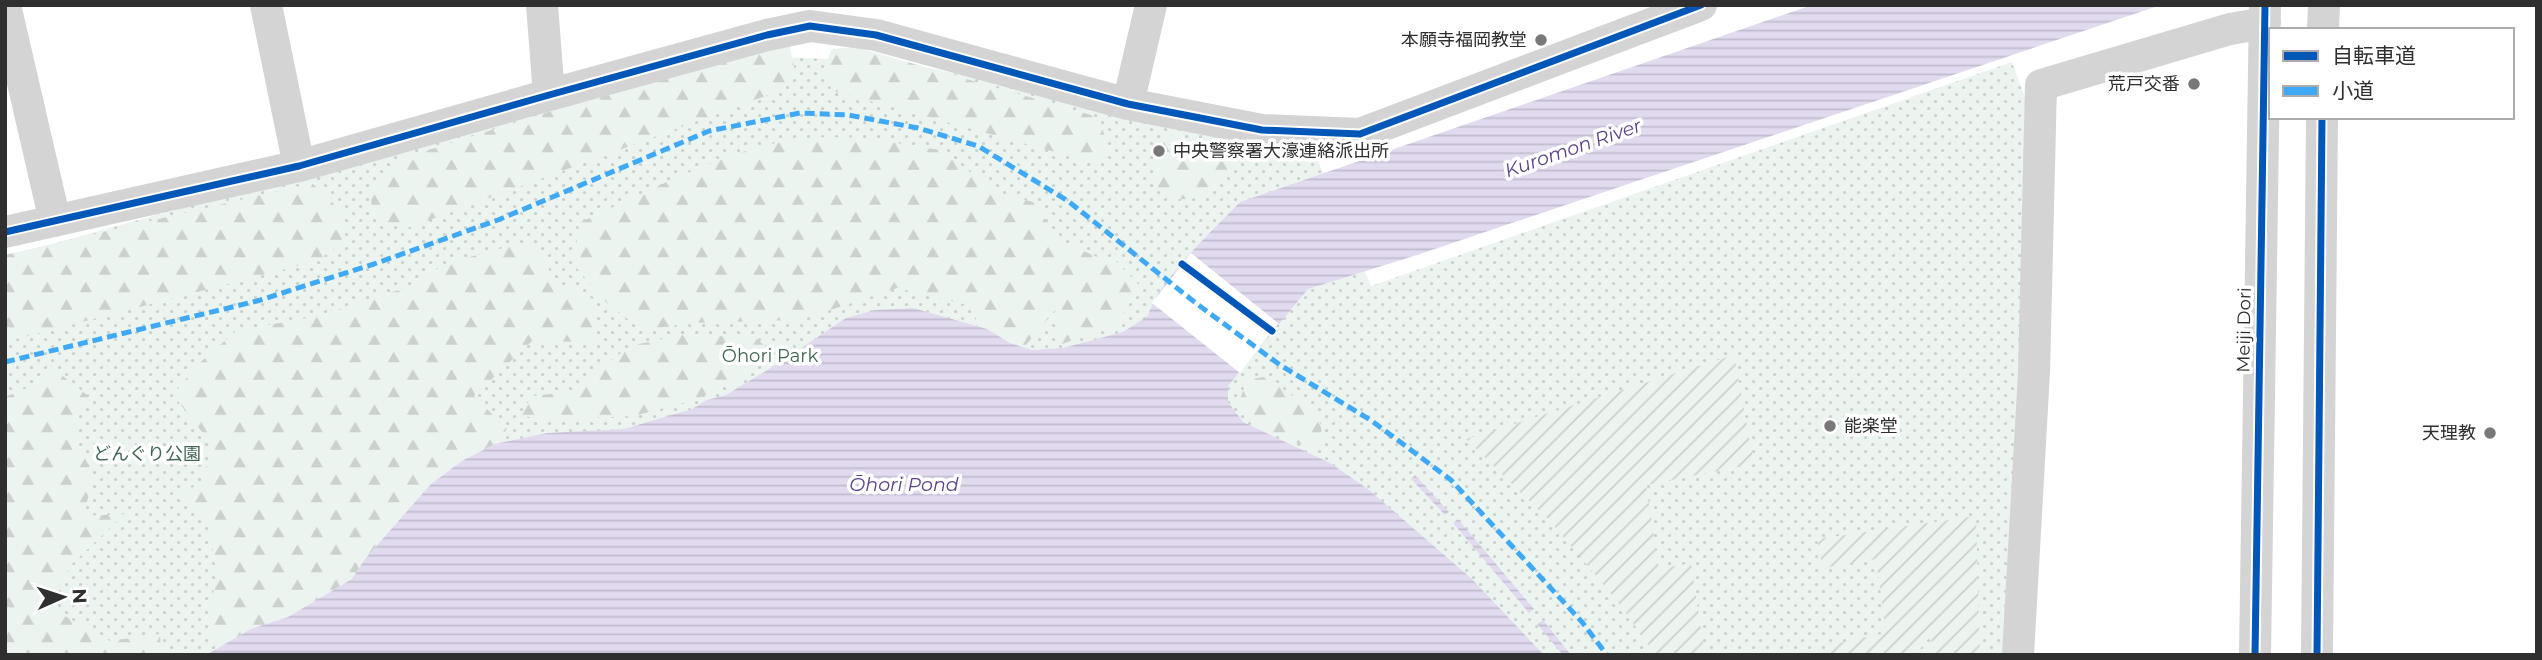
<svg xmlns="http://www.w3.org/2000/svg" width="2542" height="660" font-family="Montserrat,'Noto Sans JP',sans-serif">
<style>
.grass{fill:url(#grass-dots)}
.forest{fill:url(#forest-firs)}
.garden{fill:url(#garden-furrows)}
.water{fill:url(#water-rules)}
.pier{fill:#fff}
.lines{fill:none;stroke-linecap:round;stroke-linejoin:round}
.minor{stroke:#d4d4d4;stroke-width:32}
.quiet{stroke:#3fa9f5;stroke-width:5;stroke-dasharray:10 5;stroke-linecap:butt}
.cycleway-casing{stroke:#fff;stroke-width:11}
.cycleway{stroke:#0057b8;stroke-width:7}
.poi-dot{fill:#787878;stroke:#fff;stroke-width:2.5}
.labels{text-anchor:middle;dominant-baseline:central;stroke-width:7;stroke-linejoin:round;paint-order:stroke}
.poi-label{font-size:18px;fill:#2f2f2f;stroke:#fff;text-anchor:end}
.street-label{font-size:18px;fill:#2f2f2f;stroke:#fff}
.park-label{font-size:18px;fill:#3f6753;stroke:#fff}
.water-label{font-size:19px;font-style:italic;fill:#5c428b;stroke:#fff}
</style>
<defs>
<pattern id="grass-dots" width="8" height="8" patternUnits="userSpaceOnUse" patternTransform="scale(1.75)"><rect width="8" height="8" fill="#ecf4f0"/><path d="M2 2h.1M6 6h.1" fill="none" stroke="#cbd2ce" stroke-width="1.8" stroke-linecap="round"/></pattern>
<pattern id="forest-firs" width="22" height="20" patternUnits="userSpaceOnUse" patternTransform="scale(1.75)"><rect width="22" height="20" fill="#ecf4f0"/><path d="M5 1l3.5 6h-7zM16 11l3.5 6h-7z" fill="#cbd2ce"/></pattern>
<pattern id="garden-furrows" width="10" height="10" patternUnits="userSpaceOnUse" patternTransform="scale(1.75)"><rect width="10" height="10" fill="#ecf4f0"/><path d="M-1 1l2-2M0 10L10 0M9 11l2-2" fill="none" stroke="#cbd2ce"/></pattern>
<pattern id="water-rules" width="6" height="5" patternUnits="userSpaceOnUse" patternTransform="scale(1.75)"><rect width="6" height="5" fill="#e2dbf0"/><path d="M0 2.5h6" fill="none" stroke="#c2bcce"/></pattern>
</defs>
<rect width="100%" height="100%" fill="#fff"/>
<path class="grass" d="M 732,55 L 904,62 L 1315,154 L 1371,286 L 2012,62 L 2025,98 L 2021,359 L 2007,655 L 5,655 L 5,257 Z"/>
<path class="forest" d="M 788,36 L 795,72 L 784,89 L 405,229 L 372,215 L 371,194 L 394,161 Z
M 856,47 L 1091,115 L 1102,125 L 1107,149 L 1095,163 L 833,91 L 822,72 L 832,49 Z
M 1171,135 L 1229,146 L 1234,172 L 1198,198 L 1171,200 L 1157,189 L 1154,154 Z
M 867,138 L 939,150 L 1000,193 L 1033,202 L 1060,240 L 1101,259 L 1113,258 L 1139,285 L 1118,324 L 1059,345 L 1058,307 L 1011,363 L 976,368 L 976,307 L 897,288 L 800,320 L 689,323 L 643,331 L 606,302 L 574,265 L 579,223 C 643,194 728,148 798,139 C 820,136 845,138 867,138 Z
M 312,183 L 344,214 L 342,243 L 317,261 L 5,342 L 5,255 Z
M 507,247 L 537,247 L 555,281 L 597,301 L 594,342 L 532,341 L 474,396 L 507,429 L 495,444 L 462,462 L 431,484 L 365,559 L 352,579 L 288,617 L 251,629 L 218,649 L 206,620 L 217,578 L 208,519 L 178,495 L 201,483 L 213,446 L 173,395 L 195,367 L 236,331 L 323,315 L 384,294 L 404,289 L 447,263 Z
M 686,334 L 756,338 L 768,349 L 739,380 L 694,400 L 634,416 L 542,420 L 520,415 L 532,396 L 570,392 L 630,346 Z
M 54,369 L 88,396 C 62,425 80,447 94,476 L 83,516 L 125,514 L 72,564 L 45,605 L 110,641 L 160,634 L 161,655 L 23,655 L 5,646 L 5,397 L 27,388 Z
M 1264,377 L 1313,409 L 1321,425 L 1322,445 L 1309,448 L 1265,430 L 1246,416 L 1239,402 L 1247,380 Z"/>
<path class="garden" d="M 1734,355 L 1754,464 L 1646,485 L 1659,569 L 1691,563 L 1705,655 L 1656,655 L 1617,601 L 1550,521 L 1466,439 Z
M 1976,516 L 1980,655 L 1932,655 L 1935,646 L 1929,638 L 1915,655 L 1831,655 L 1825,646 L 1886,633 L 1876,559 L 1823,568 L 1817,539 Z"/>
<path class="water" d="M 1812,5 L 2161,5 L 1417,255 L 1308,289 L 1228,386 L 1228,402 L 1243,422 L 1330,463 L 1368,489 L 1472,579 L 1544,655 L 206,655 L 251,629 L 288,617 L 352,579 L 365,559 L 431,484 L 462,461 L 495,444 L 547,433 L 624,429 L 692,409 L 707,400 L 726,395 L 779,363 L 846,318 L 875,310 L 913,308 L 987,329 L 1010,343 L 1032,350 L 1063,348 L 1123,332 L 1148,316 C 1157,282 1214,229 1240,202 Z
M 1415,475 L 1449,512 L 1445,515 L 1411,479 Z
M 1458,519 L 1534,609 L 1529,613 L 1453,523 Z
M 1543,620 L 1571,655 L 1563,655 L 1537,624 Z"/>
<path class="pier" d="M 1191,253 L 1278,323 L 1240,373 L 1152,303 Z"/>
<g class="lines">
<path class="minor" d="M 5,5 L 55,221
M 266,5 L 299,166
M 542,5 L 549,95
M 2323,30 L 2324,5
M 1128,104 L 1151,5
M 5,232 L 299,166 L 549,95 L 767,35 L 810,26 L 876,35 L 1128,104 L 1262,130 L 1360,134 L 1701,5
M 2018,655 L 2034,372 L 2041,85 L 2230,29 L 2265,23
M 2255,655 L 2265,5
M 2317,655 L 2322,117"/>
<path class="quiet" d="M 5,362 L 257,301 L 374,264 L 498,220 L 709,131 L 800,113 L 848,115 L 918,128 L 978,146 L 1068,201 L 1197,304 L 1280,365 L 1372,421 L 1451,480 L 1582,622 L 1607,655"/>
<defs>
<path id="cycleway" d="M 5,232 L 299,166 L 549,95 L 767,35 L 810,26 L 876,35 L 1128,104 L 1262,130 L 1360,134 L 1701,5
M 1182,264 L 1272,331
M 2255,655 L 2265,5
M 2317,655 L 2322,117"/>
</defs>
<use href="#cycleway" class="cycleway-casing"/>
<use href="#cycleway" class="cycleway"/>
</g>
<g class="poi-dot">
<circle cx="1541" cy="40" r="7"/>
<circle cx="2194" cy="84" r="7"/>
<circle cx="1159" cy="151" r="7"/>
<circle cx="1830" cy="426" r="7"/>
<circle cx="2490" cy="433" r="7"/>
</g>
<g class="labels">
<g class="poi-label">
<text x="1527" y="40">本願寺福岡教堂</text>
<text x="2180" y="84">荒戸交番</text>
<text x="1173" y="151" text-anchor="start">中央警察署大濠連絡派出所</text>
<text x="1844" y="426" text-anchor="start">能楽堂</text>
<text x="2476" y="433">天理教</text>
</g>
<g class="street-label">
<text transform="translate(2244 330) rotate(-89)">Meiji Dori</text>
</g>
<g class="park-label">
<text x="770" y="356">Ōhori Park</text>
<text x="147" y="454">どんぐり公園</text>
</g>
<g class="water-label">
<text transform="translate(1573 148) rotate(-19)">Kuromon River</text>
<text x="904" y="484">Ōhori Pond</text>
</g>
</g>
<rect width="2542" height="660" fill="none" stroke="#2f2f2f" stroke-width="14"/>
<rect x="2269" y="28" width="245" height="91" fill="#ffffff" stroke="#acacac" stroke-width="2"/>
<rect x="2283" y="51" width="35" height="10" fill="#0057b8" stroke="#acacac" stroke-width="2"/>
<text x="2332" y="63" font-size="21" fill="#2f2f2f">自転車道</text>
<rect x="2283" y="86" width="35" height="10" fill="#3fa9f5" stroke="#acacac" stroke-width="2"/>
<text x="2332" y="98" font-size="21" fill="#2f2f2f">小道</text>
<g transform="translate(63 597) rotate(87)" stroke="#ffffff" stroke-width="5" paint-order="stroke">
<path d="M0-5L12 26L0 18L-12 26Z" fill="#2f2f2f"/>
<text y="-10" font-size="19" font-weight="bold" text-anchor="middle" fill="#2f2f2f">N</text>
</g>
</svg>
